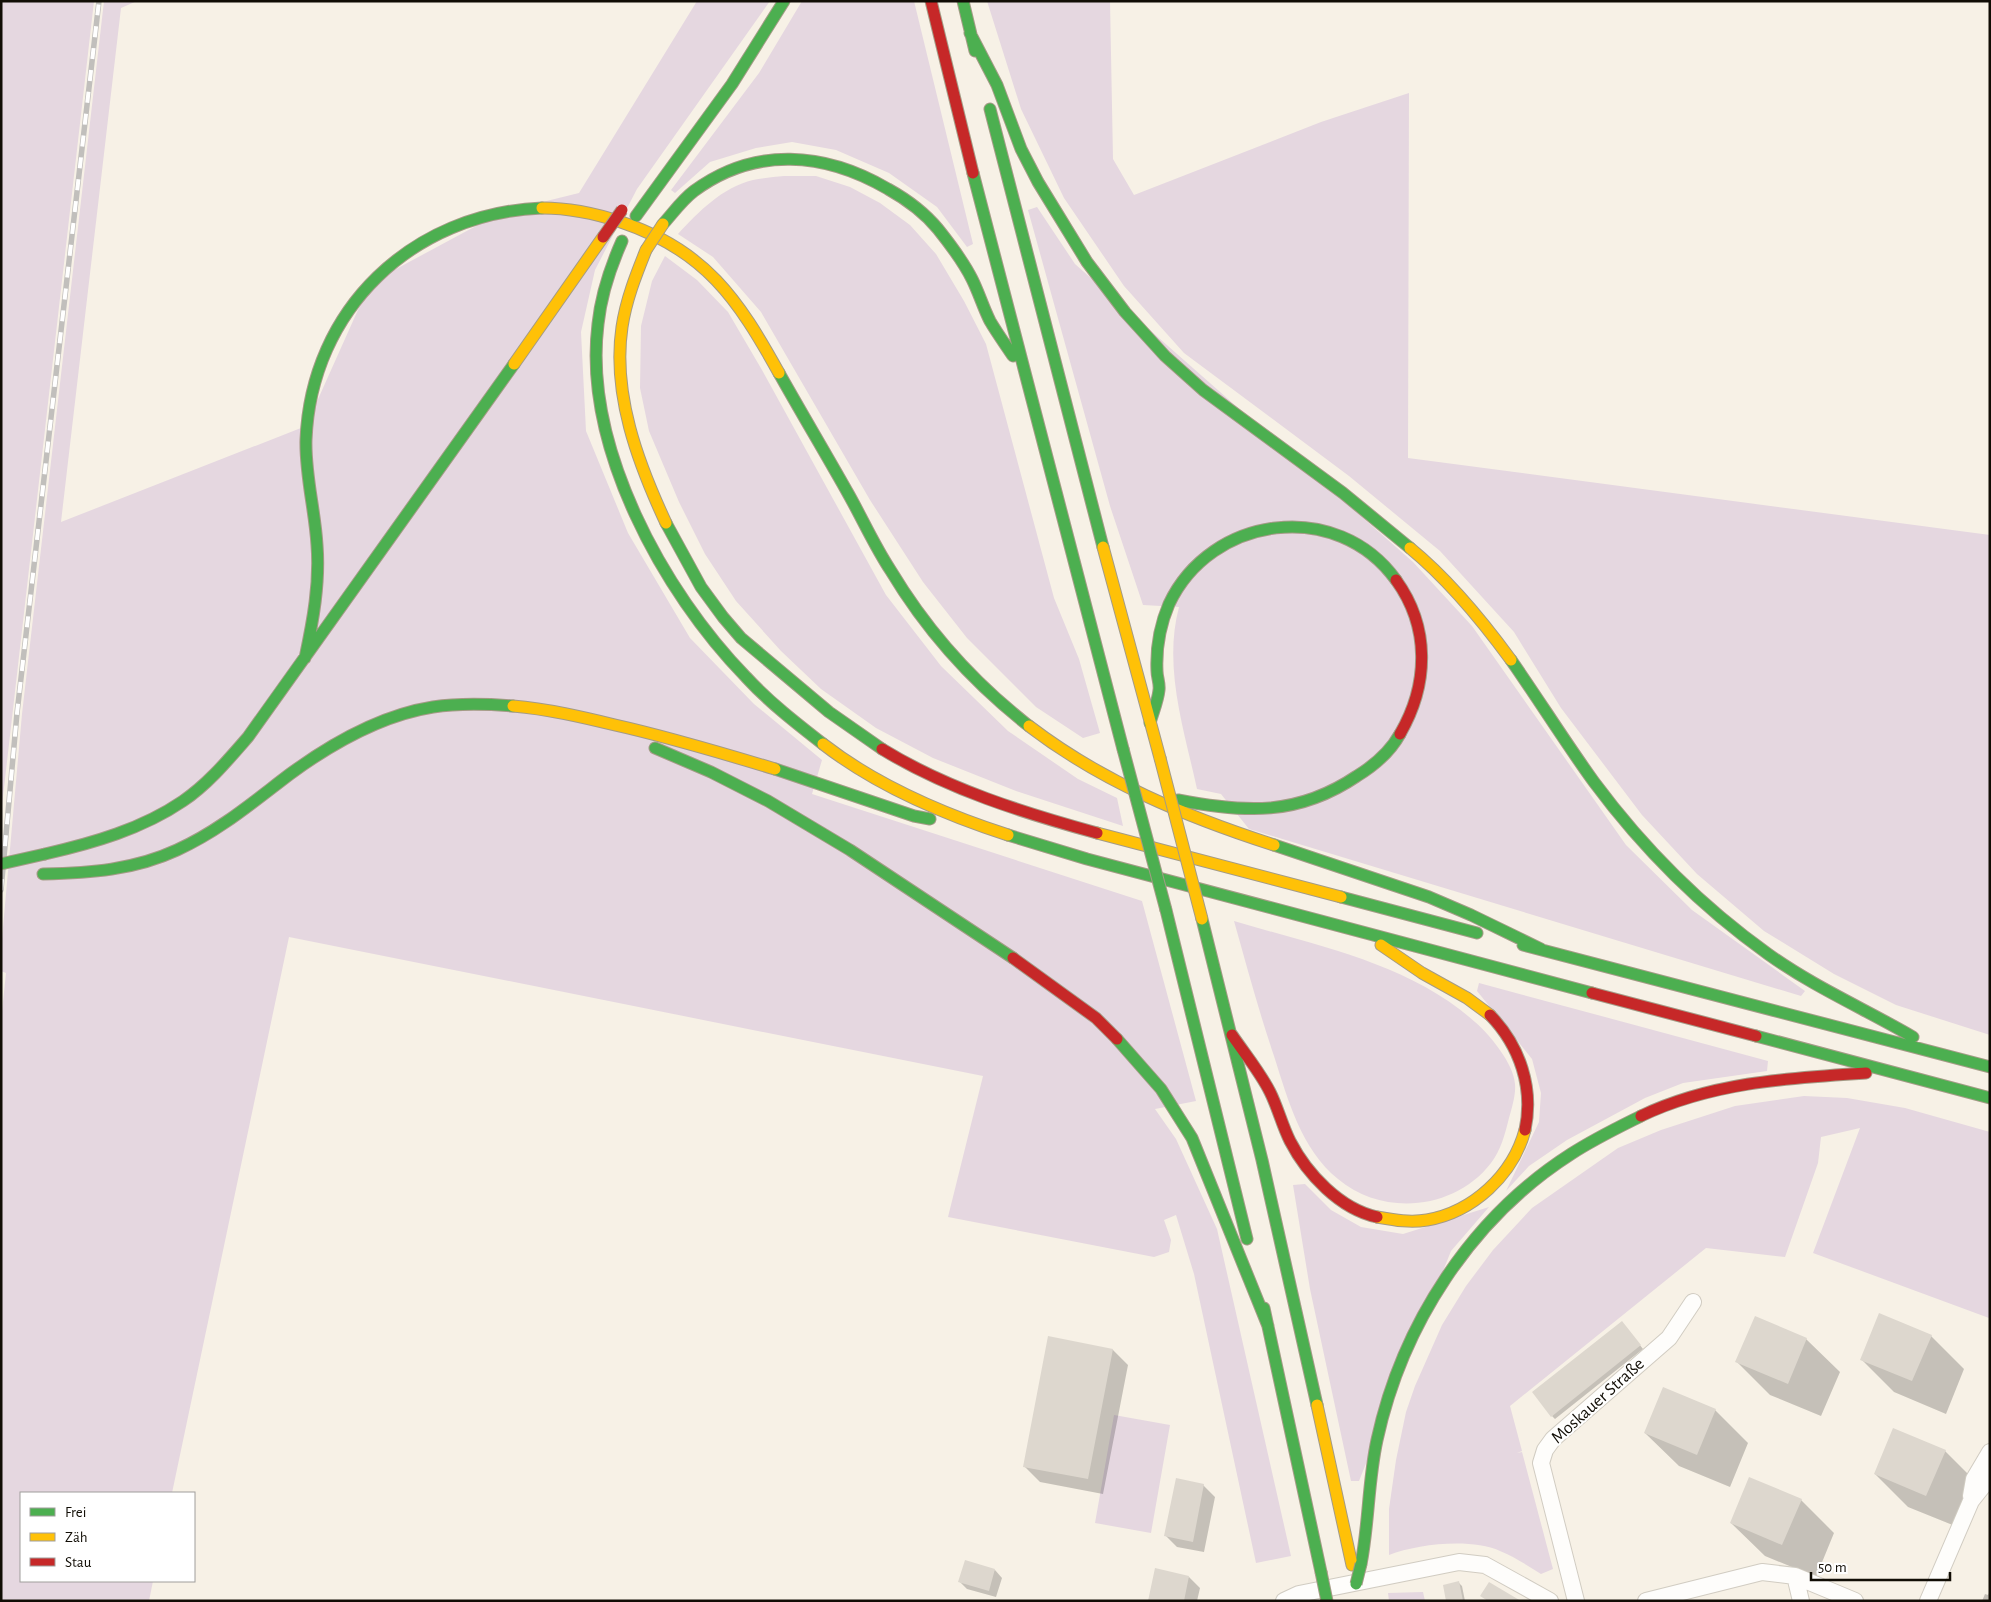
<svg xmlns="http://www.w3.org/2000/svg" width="1991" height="1602" font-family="'Alegreya Sans',sans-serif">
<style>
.green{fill:#e5d7e0}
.shadow{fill:#0003}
.building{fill:#ddd7ce}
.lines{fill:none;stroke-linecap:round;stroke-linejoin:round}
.street-casing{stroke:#d1ccc2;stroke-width:18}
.fast-casing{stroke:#a49b86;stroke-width:13}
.slow-casing{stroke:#a49b86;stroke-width:13}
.jam-casing{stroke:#a49b86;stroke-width:13}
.street{stroke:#fefdfb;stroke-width:16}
.fast{stroke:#4caf50;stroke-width:11}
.slow{stroke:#ffc107;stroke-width:11}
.jam{stroke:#c62828;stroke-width:11}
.rail-casing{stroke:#c1bfbc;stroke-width:5.5}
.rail{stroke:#fff;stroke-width:4;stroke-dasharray:11;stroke-linecap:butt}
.fast-bridge-casing{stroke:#a49b86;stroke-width:13;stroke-linecap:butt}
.slow-bridge-casing{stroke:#a49b86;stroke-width:13;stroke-linecap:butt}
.jam-bridge-casing{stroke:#a49b86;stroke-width:13;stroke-linecap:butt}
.fast-bridge{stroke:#4caf50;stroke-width:11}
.slow-bridge{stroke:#ffc107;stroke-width:11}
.jam-bridge{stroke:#c62828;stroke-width:11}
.labels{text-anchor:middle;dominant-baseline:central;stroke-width:4;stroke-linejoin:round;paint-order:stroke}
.street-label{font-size:18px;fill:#110d05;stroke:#fff}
</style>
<rect width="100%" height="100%" fill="#f7f1e6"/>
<path class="green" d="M 1,1 L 94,1 L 1,814 Z
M 104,1 L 137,1 L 121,8 L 61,522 L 306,426 L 370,283 L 502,212 L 579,193 L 697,1 L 770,1 L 637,189 L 595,270 L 581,332 L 586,431 L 628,533 L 690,638 L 754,704 L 822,760 L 812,794 L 1142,901 L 1196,1101 L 1155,1109 L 1176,1139 L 1217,1229 L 1291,1556 L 1256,1563 L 1194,1274 L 1176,1215 L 1164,1220 L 1171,1240 L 1169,1252 L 1154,1257 L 948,1217 L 983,1076 L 289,937 L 172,1493 L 21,1493 L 21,1581 L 153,1581 L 149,1601 L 1,1601 L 1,1021 L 6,973 L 1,971 L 1,950 L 22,714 Z
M 802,1 L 914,1 L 973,244 L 967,247 L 937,207 L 889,173 L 836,150 L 792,142 L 756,148 L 710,162 L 675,193 L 671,190 L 759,73 Z
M 987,1 L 1110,1 L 1113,159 L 1134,195 L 1321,122 L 1409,93 L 1408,458 L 1990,535 L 1990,1035 L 1896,1005 L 1834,974 L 1764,931 L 1697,874 L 1642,815 L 1561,708 L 1514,632 L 1440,551 L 1349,476 L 1184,353 L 1124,286 L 1064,198 L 1021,109 Z
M 784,176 L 816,176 L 850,187 L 880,203 L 910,225 L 936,254 L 964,301 L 986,344 L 1054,598 L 1079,659 L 1100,733 L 1083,738 L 1036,707 L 967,638 L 923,582 L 870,500 L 761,312 L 713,257 L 678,234 C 698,212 723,187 753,180 C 763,178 774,177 784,176 Z
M 1037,207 L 1075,264 L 1413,562 L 1472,626 L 1626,845 L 1692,910 L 1805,991 L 1801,996 L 1249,829 L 1221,794 L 1197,789 C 1184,729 1163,667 1179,607 L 1143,605 L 1110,506 L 1028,210 Z
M 665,256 L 697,280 L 728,312 L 762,370 L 886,595 L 941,666 L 1008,731 L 1078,779 L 1117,798 L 1123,826 L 1016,791 L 933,758 L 876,728 L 821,689 L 781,651 L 736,601 L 705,554 L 679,502 L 649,431 L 640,388 L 641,326 L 652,281 Z
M 1234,921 C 1317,946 1409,963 1475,1022 C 1490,1035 1514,1064 1515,1084 C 1516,1094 1512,1108 1509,1118 C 1505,1134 1501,1150 1491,1163 C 1455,1210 1383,1217 1338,1179 C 1301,1149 1288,1100 1274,1056 C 1259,1012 1247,967 1234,921 Z
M 1479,983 L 1768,1061 L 1767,1071 L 1683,1083 L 1645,1098 L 1567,1140 L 1529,1166 L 1506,1191 L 1539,1122 L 1541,1093 L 1532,1059 L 1477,991 Z
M 1804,1096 L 1847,1098 L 1905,1108 L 1990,1132 L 1989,1318 L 1813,1253 L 1860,1128 L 1821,1137 L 1818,1163 L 1785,1257 L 1706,1248 L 1510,1406 L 1522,1451 L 1517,1453 L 1522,1452 L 1553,1569 L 1541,1574 C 1528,1566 1515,1557 1500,1551 C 1471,1538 1418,1544 1389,1555 L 1389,1509 L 1396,1460 L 1406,1412 L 1415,1386 L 1442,1325 L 1466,1286 L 1493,1250 L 1532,1208 L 1618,1148 L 1661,1130 L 1735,1106 Z
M 1305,1184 L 1331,1210 L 1361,1227 L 1403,1234 L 1489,1207 L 1451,1251 L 1359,1481 L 1351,1481 L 1310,1289 L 1293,1185 Z
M 1114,1415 L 1170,1425 L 1151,1533 L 1095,1523 Z
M 1423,1592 L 1425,1601 L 1389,1601 L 1388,1593 Z"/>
<path class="shadow" d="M 1625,1326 L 1643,1349 L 1555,1419 L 1552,1416 Z
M 1931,1336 L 1964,1369 L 1946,1414 L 1894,1392 L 1861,1359 Z
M 1049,1338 L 1113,1350 L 1128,1365 L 1103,1494 L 1040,1482 L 1024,1466 Z
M 1806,1339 L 1840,1372 L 1821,1416 L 1770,1395 L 1737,1362 Z
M 1715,1410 L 1748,1443 L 1730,1487 L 1679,1466 L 1645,1433 Z
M 1945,1451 L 1978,1484 L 1960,1528 L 1908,1507 L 1875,1474 Z
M 1203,1485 L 1215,1497 L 1204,1552 L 1177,1547 L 1166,1536 Z
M 1801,1500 L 1834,1533 L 1816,1577 L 1765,1556 L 1731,1523 Z
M 995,1570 L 1002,1578 L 996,1597 L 967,1589 L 960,1582 Z
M 1189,1577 L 1200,1588 L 1197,1601 L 1149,1601 Z
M 1459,1583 L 1462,1586 L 1465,1601 L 1448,1601 Z
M 1990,1591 L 1990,1601 L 1982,1601 L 1985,1594 L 1988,1595 Z"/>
<path class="building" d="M 1879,1313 L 1932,1335 L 1912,1381 L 1860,1360 Z
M 1755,1316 L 1807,1338 L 1788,1384 L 1735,1362 Z
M 1622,1321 L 1641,1345 L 1551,1417 L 1532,1392 Z
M 1048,1336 L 1113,1349 L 1088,1479 L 1023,1467 Z
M 1663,1387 L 1716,1409 L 1697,1455 L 1644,1433 Z
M 1893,1428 L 1946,1450 L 1926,1496 L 1874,1474 Z
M 1749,1477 L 1802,1499 L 1782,1545 L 1730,1523 Z
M 1176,1478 L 1204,1484 L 1193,1542 L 1164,1536 Z
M 965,1560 L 995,1569 L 989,1591 L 958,1582 Z
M 1155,1568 L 1189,1576 L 1184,1601 L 1148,1601 Z
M 1459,1581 L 1463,1601 L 1446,1601 L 1443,1585 Z
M 1489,1582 L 1521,1601 L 1488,1601 L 1480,1596 Z"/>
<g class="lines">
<defs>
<path id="street" d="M 1971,1496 L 1974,1479 L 1990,1452
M 1795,1576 L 1801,1601
M 1284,1601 L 1299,1594 L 1459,1562 L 1485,1565 L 1550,1601
M 1576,1601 L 1541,1463 L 1545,1450 L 1553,1439 L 1669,1338 L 1693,1302
M 1646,1601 L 1762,1572 L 1795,1576 L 1855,1601
M 1928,1601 L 1971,1501 L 1990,1477"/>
<path id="fast" d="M 963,1 L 975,51
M 970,33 L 997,85 L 1021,149 L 1038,182 L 1087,262 L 1125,312 L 1165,356 L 1203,390 L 1343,493 L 1410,548
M 990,109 L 1103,547
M 973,173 L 1123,749
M 636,216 L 732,84 L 784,1
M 663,224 C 673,213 682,200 694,191 C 755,146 825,152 888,189 C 906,199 924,212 938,229 C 950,244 963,261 972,279 C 979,293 983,307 990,321 C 997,333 1005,344 1013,356
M 622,241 C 610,268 601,295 598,324 C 583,446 663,592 746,677 C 769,702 796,723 823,744
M 779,373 C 802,414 826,454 849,495 C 863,520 875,547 891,571 C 927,631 974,683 1029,726
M 666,523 L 701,587 L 723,617 L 741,638 L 829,712 L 882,749
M 305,658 C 313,621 320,583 317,545 C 315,510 305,475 306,440 C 311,309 413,213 542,208
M 1511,660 C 1539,700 1565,742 1594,782 C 1643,848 1701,906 1768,954 C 1814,987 1865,1009 1913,1037
M 1150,723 C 1153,712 1158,701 1159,690 C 1160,684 1157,677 1157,671 C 1156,649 1160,625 1169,604 C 1211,515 1337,498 1396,580
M 655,748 L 711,772 L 768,801 L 850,850 L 1013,958
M 775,769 L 914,816 L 930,819
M 1178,800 C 1245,813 1298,816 1357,776 C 1375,765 1390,752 1400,734
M 1008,835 L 1087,859 L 1592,993
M 1274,845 L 1429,897 L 1471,915 L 1541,949
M 45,854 C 93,843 142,829 183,801 C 208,784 228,760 248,737 L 514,364
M 43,874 C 90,873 134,870 177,850 C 219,831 253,802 290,774 C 331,744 382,715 433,707 C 460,703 487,704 513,706
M 1341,897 L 1477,933
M 1166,910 L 1247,1239
M 1202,919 L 1262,1160 L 1317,1405
M 1523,945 L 1990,1067
M 1756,1036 L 1990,1098
M 1117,1039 L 1161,1089 L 1192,1138 L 1268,1326
M 1264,1308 L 1321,1572
M 1361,1564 C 1369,1523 1368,1481 1377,1440 C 1402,1325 1471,1218 1571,1154 C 1594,1139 1617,1128 1641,1116"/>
<path id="slow" d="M 542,208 C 570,208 594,213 621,222 C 705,250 738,299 779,373
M 646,250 C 636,275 626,300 622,327 C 612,394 638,463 666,523
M 514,364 L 603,237
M 1103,547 L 1160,758
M 1410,548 C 1449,580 1481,619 1511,660
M 513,706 C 548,709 582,717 615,725 C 669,737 722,753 775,769
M 1029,726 C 1102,782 1187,817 1274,845
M 823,744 C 877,786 943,814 1008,835
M 1097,833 L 1341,897
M 1381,945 L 1422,973 L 1467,998 L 1490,1015
M 1377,1217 C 1394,1220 1410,1223 1427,1220 C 1473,1212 1513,1175 1525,1130
M 1317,1405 L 1352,1565"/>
<path id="jam" d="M 931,1 L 973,173
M 1396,580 C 1430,627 1429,684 1400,734
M 882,749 C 947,789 1024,813 1097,833
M 1013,958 L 1096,1018 L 1117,1039
M 1592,993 L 1756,1036
M 1490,1015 C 1520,1046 1534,1088 1525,1130
M 1232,1035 C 1245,1054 1260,1072 1270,1092 C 1278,1108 1282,1125 1290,1141 C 1307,1174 1340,1209 1377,1217
M 1641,1116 C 1712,1082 1789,1078 1866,1073"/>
</defs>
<use href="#street" class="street-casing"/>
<use href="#fast" class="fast-casing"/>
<use href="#slow" class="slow-casing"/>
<use href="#jam" class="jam-casing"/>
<use href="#street" class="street"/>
<use href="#fast" class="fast"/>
<use href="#slow" class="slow"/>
<use href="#jam" class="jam"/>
<defs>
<path id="rail" d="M 1,890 L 17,713 L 99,1"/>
</defs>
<use href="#rail" class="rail-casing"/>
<use href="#rail" class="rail"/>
<defs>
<path id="fast-bridge" d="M 1123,749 L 1166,910
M 1,864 L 45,854
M 1321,1572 L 1327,1601
M 1356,1584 L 1361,1564"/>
<path id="slow-bridge" d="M 646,250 L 663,224
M 1160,758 L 1202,919"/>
<path id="jam-bridge" d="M 603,237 L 622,210"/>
</defs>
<use href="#fast-bridge" class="fast-bridge-casing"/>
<use href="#slow-bridge" class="slow-bridge-casing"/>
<use href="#jam-bridge" class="jam-bridge-casing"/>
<use href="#fast-bridge" class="fast-bridge"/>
<use href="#slow-bridge" class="slow-bridge"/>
<use href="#jam-bridge" class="jam-bridge"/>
</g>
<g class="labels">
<g class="street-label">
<text transform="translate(1598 1401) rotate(-42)">Moskauer Straße</text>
</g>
</g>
<rect width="1991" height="1602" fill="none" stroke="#110d05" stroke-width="5"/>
<rect x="20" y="1492" width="175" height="90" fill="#ffffff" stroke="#a09e9b"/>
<rect x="30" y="1508" width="25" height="8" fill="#4caf50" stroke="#a09e9b"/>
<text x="65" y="1517" font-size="15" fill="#110d05">Frei</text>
<rect x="30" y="1533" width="25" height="8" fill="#ffc107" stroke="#a09e9b"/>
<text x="65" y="1542" font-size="15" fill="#110d05">Zäh</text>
<rect x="30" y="1558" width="25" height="8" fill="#c62828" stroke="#a09e9b"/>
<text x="65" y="1567" font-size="15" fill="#110d05">Stau</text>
<path d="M1811 1572v8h139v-8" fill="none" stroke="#110d05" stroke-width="2.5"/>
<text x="1818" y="1572" font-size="15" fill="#110d05" stroke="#ffffff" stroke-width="4" paint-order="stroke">50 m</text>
</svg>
